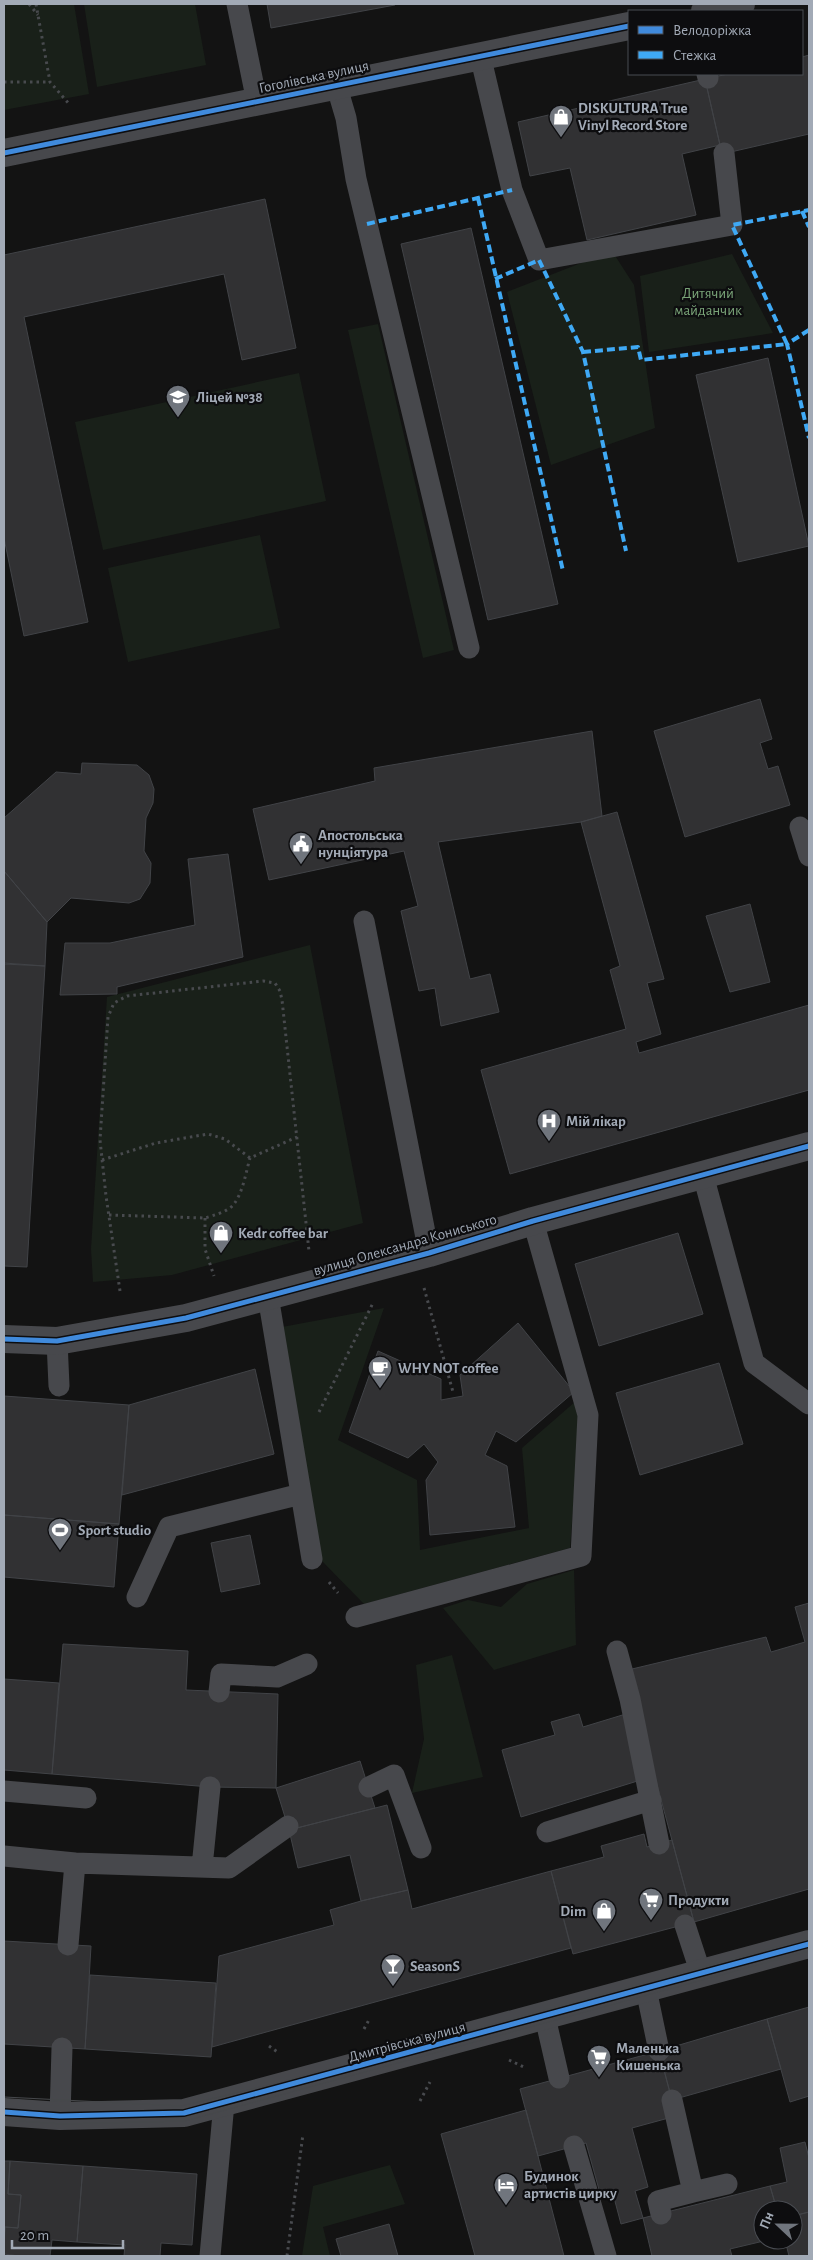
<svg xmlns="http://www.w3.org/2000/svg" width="813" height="2260" font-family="'Alegreya Sans',sans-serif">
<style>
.green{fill:#192019}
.building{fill:#313133;stroke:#414347}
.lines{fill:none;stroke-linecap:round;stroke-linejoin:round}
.path{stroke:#484a4e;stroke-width:3;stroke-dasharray:2.5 4;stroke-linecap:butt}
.lane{stroke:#47484c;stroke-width:21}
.street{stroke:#47484c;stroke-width:28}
.tram{stroke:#46484b;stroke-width:1}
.quiet{stroke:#3fa9f5;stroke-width:4;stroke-dasharray:8 4;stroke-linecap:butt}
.cycleway-casing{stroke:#0d0d0f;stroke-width:8}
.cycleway{stroke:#408adc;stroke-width:5}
.labels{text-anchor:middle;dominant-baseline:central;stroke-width:4.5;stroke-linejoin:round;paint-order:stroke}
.street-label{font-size:15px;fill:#a2aab6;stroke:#0d0d0f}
.poi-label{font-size:15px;font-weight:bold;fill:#a2aab6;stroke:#0d0d0f;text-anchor:start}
.park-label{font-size:15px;fill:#79a377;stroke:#0d0d0f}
</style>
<rect width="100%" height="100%" fill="#131313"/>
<path class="green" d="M 4,4 L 74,4 L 89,94 L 4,110 Z
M 84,4 L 195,4 L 206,65 L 97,87 Z
M 612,251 L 634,285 L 655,428 L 551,465 L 507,292 Z
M 732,254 L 773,333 L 649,352 L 640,276 Z
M 378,324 L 454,650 L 423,658 L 348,330 Z
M 299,373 L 326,501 L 103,550 L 75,422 Z
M 260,535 L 280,628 L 128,662 L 108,568 Z
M 310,945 L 363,1223 L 172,1275 L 93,1282 L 91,1249 L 107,997 Z
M 384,1308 L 338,1440 L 417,1480 L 420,1550 L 529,1528 L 522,1448 L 576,1401 L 580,1419 L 570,1548 L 364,1604 L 321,1560 L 282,1327 Z
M 574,1570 L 576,1645 L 494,1670 L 443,1608 L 468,1600 L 501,1607 L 527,1584 Z
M 452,1655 L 483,1777 L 412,1793 L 424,1739 L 416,1665 Z
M 390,2165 L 405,2204 L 323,2227 L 330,2256 L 302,2256 L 313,2186 Z"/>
<path class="building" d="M 267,4 L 394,4 L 395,5 L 271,28 Z
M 809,55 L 809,134 L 722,154 L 705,79 L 728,74 L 802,74 L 802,57 Z
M 705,79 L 720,145 L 682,154 L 696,215 L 587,240 L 570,168 L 530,176 L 518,122 Z
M 265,199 L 296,348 L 242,360 L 224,274 L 24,317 L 88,622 L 24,636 L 4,538 L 4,255 Z
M 471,228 L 558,604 L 488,620 L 401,244 Z
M 768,358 L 809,546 L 738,562 L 696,375 Z
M 760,699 L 772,739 L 760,743 L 768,769 L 778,766 L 790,805 L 685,837 L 654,731 Z
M 592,731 L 602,816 L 581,822 L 438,842 L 470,979 L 490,974 L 499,1012 L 441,1026 L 435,988 L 419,991 L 401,911 L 418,906 L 404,851 L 269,880 L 253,809 L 375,781 L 374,768 Z
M 82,763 L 137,765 L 149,775 L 154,789 L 153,803 L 146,818 L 144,851 L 151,863 L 150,883 L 140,899 L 129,903 L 71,898 L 47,922 L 4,871 L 4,818 L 56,772 L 81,774 Z
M 617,812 L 664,979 L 647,983 L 661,1034 L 636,1042 L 639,1053 L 809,1005 L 809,1090 L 510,1174 L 481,1070 L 626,1029 L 610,970 L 620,966 L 581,822 Z
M 228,854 L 243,957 L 117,987 L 117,994 L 60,995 L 65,943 L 110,943 L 195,925 L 188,859 Z
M 4,871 L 47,922 L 45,966 L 4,963 Z
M 750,904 L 770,982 L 730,992 L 706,916 Z
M 4,964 L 45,966 L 27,1267 L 4,1266 Z
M 678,1233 L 703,1314 L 599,1346 L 575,1264 Z
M 518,1323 L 574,1392 L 516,1442 L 496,1431 L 485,1455 L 507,1466 L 515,1527 L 430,1535 L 426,1480 L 438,1462 L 424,1444 L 408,1458 L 349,1432 L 378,1351 L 441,1379 L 441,1400 L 463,1396 L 460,1375 Z
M 719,1363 L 743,1444 L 640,1475 L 616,1393 Z
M 255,1369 L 274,1454 L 122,1495 L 129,1405 Z
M 4,1396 L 129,1405 L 119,1524 L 4,1515 Z
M 4,1515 L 119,1524 L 114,1587 L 4,1577 Z
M 250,1535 L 260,1584 L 221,1592 L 211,1543 Z
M 809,1603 L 809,1889 L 694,1922 L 652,1766 L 632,1669 L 766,1637 L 771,1652 L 805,1642 L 795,1607 Z
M 63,1644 L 188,1651 L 186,1690 L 278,1694 L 276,1788 L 210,1787 L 52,1774 Z
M 4,1679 L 59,1683 L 52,1774 L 4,1770 Z
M 629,1713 L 644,1779 L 521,1817 L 502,1750 L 555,1735 L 551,1722 L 579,1714 L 583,1727 Z
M 360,1761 L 375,1808 L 289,1830 L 276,1788 Z
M 387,1805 L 408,1890 L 361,1901 L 350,1855 L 298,1868 L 289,1830 Z
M 644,1834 L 647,1847 L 672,1840 L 694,1922 L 573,1954 L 551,1871 L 604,1857 L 601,1846 Z
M 551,1871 L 571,1948 L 212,2047 L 219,1956 L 334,1925 L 330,1910 L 361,1901 L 408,1890 L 412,1909 Z
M 4,1941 L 91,1946 L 85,2049 L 4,2044 Z
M 90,1975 L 216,1983 L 211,2057 L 85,2049 Z
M 809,2007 L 809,2096 L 790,2102 L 767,2019 Z
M 767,2019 L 781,2069 L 672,2100 L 659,2051 Z
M 659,2051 L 676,2116 L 632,2128 L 648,2187 L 635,2191 L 643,2218 L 621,2224 L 612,2190 L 600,2193 L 586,2143 L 538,2156 L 520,2089 Z
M 526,2110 L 564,2256 L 475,2256 L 441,2134 Z
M 805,2142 L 809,2158 L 809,2212 L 793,2216 L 793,2210 L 777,2210 L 770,2186 L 787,2182 L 780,2148 Z
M 4,2161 L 10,2161 L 8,2194 L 21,2195 L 18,2228 L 5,2227 L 4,2239 Z
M 10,2161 L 83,2166 L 77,2242 L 52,2240 L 50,2256 L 19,2256 L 4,2254 L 5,2227 L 18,2228 L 21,2195 L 8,2194 Z
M 83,2166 L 197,2174 L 192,2245 L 161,2243 L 160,2256 L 124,2256 L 125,2245 L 77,2242 Z
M 770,2186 L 777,2210 L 763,2210 L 763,2240 L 768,2240 L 730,2249 L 732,2256 L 652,2256 L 643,2218 Z
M 809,2212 L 809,2256 L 789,2256 L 785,2240 L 793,2240 L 793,2216 Z
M 389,2224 L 398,2256 L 341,2256 L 336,2239 Z"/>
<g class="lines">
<path class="path" d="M 29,4 L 38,15
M 36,4 L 50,82 L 70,105
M 4,82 L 50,82
M 102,1160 L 156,1143 L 208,1134 L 225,1139 L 250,1158 L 297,1137
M 109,1215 L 205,1218 C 214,1215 228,1212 234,1204 C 243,1192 246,1172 250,1158
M 205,1218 L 205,1249 L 214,1276
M 424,1288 L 453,1392
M 120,1291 L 106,1196 L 100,1140 L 108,1017 L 114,1003 L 127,996 L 263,981 L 275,983 L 280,991 L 282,1000 L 309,1251
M 319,1412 L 373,1303
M 329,1582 L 338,1593
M 364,2029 L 370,2018
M 269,2046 L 279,2053
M 509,2060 L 526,2068
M 420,2101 L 430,2082
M 287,2256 L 303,2134"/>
<path class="lane" d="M 237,4 L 257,102
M 480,55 L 512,190 L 539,260 L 732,225 L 724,153
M 707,74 L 708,78
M 336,84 L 346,118 L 356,179 L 469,648
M 800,827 L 809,856
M 364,921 L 429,1253
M 703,1175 L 754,1363 L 809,1404
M 268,1296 L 312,1559
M 57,1341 L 59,1386
M 137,1597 L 169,1527 L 301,1494
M 356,1617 L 581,1556 L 588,1415 L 533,1221
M 617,1651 L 630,1699 L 659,1844
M 219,1692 L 221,1674 L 277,1677 L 307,1664
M 369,1787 L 394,1775 L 421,1848
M 4,1791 L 86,1798
M 547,1832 L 651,1800
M 4,1856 L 75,1863 L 68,1945
M 75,1863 L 229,1868 L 288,1826
M 202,1867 L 210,1787
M 685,1925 L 701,1974
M 646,1989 L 659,2051
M 545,2017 L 559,2078
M 672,2100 L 693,2192 L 727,2184
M 60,2116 L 62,2048
M 574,2146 L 606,2256
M 661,2214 L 658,2201 L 693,2192
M 210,2256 L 224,2103"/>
<path class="street" d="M 705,11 L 741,4
M 4,153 L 629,26
M 4,1339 L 57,1341 L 186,1318 L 429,1253 L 533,1221 L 809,1146
M 4,2112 L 60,2116 L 184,2113 L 809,1944"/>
<path class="tram" d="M 4,2097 L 181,2106 L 273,2084 L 809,1938
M 4,2120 L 62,2124 L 185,2121 L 809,1951"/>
<path class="quiet" d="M 478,198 L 563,571
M 802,211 L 809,227
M 367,224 L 512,190
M 495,279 L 539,260 L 583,352 L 626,551
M 809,330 L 787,344 L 809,438
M 583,352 L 638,347 L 641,360 L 787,344 L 732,225 L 809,210"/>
<defs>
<path id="cycleway" d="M 4,153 L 629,26
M 4,1339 L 57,1341 L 186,1318 L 429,1253 L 533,1221 L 809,1146
M 4,2112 L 60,2116 L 184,2113 L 809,1944"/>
</defs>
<use href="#cycleway" class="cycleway-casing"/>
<use href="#cycleway" class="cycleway"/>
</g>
<defs>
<symbol id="shop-pin" viewBox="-11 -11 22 30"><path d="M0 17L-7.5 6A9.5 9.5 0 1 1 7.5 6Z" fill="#70757d" stroke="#0d0d0f"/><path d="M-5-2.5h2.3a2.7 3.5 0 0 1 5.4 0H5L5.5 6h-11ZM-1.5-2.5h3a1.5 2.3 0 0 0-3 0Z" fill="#fff"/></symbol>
<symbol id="school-pin" viewBox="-11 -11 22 30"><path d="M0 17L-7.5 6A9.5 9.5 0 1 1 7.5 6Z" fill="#70757d" stroke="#0d0d0f"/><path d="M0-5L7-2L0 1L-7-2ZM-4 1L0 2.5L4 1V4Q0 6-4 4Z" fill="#fff"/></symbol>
<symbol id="civic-pin" viewBox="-11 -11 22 30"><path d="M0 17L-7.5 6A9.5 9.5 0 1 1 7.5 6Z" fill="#70757d" stroke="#0d0d0f"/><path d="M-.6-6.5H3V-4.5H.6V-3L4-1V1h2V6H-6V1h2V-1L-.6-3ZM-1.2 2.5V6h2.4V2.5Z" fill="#fff"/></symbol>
<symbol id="hospital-pin" viewBox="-11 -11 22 30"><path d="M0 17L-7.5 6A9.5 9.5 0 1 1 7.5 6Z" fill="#70757d" stroke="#0d0d0f"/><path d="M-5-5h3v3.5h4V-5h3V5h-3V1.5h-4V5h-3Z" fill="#fff"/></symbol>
<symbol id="cafe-pin" viewBox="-11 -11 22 30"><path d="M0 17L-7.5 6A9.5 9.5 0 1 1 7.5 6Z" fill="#70757d" stroke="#0d0d0f"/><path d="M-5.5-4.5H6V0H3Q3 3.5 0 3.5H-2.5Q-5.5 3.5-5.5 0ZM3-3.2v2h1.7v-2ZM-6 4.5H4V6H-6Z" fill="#fff"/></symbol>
<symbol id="stadium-pin" viewBox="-11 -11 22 30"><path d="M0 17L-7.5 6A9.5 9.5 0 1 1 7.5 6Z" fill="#70757d" stroke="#0d0d0f"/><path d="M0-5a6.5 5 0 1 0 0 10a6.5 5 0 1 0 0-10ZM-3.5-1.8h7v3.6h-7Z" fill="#fff"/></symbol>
<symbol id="supermarket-pin" viewBox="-11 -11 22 30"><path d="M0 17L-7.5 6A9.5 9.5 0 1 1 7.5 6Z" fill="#70757d" stroke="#0d0d0f"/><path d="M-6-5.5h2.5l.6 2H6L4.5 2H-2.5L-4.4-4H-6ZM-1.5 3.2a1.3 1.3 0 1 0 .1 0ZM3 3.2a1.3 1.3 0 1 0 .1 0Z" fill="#fff"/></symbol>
<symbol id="bar-pin" viewBox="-11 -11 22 30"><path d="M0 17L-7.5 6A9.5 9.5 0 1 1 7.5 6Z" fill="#70757d" stroke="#0d0d0f"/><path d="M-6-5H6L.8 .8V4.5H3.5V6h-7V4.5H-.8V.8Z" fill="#fff"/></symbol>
<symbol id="hotel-pin" viewBox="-11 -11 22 30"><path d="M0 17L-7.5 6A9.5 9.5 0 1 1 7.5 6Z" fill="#70757d" stroke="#0d0d0f"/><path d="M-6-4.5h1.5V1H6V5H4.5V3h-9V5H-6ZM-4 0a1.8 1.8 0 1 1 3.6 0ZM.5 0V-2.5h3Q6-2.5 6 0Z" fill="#fff"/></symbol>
</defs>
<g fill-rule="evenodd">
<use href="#shop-pin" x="547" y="103" width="28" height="38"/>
<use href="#school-pin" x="164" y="383" width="28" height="38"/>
<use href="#civic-pin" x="287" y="830" width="28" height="38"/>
<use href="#hospital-pin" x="535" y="1107" width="28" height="38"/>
<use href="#shop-pin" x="207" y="1219" width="28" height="38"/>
<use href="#cafe-pin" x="366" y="1354" width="28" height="38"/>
<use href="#stadium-pin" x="46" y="1516" width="28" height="38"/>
<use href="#supermarket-pin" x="637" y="1886" width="28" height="38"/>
<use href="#shop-pin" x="590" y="1897" width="28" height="38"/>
<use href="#bar-pin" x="379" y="1952" width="28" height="38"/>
<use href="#supermarket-pin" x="585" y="2043" width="28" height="38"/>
<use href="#hotel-pin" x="492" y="2171" width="28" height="38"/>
</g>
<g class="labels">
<g class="street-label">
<text transform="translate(314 77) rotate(-12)">Гоголівська вулиця</text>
<text transform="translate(405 1245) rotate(-16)">вулиця Олександра Кониського</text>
<text transform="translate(407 2042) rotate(-15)">Дмитрівська вулиця</text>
</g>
<g class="poi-label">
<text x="578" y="108">DISKULTURA True<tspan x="578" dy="17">Vinyl Record Store</tspan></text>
<text x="196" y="397">Ліцей №38</text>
<text x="318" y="835">Апостольська<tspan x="318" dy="17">нунціятура</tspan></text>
<text x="566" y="1121">Мій лікар</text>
<text x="238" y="1233">Kedr coffee bar</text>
<text x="398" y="1368">WHY NOT coffee</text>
<text x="78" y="1530">Sport studio</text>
<text x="668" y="1900">Продукти</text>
<text x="586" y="1911" text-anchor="end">Dim</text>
<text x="410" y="1966">SeasonS</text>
<text x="616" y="2048">Маленька<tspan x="616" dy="17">Кишенька</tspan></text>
<text x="524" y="2176">Будинок<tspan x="524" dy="17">артистів цирку</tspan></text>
</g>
<g class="park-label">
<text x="708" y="293">Дитячий<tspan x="708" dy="17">майданчик</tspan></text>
</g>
</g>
<rect width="813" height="2260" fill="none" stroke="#a2aab6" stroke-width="10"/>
<rect x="628" y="10" width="175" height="65" fill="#0d0d0f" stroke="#494c52"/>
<rect x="638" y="26" width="25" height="8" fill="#408adc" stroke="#494c52"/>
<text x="673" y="35" font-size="15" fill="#a2aab6">Велодоріжка</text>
<rect x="638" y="51" width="25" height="8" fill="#3fa9f5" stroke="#494c52"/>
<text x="673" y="60" font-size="15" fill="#a2aab6">Стежка</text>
<g transform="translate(778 2225) rotate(292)"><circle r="24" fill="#0d0d0f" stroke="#494c52"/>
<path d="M0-4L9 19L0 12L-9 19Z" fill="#70757d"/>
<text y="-8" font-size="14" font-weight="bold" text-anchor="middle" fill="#a2aab6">Пн</text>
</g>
<path d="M12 2240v8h111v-8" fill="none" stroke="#a2aab6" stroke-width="2.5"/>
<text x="20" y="2240" font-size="15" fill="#a2aab6" stroke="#0d0d0f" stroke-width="4" paint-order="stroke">20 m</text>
</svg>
